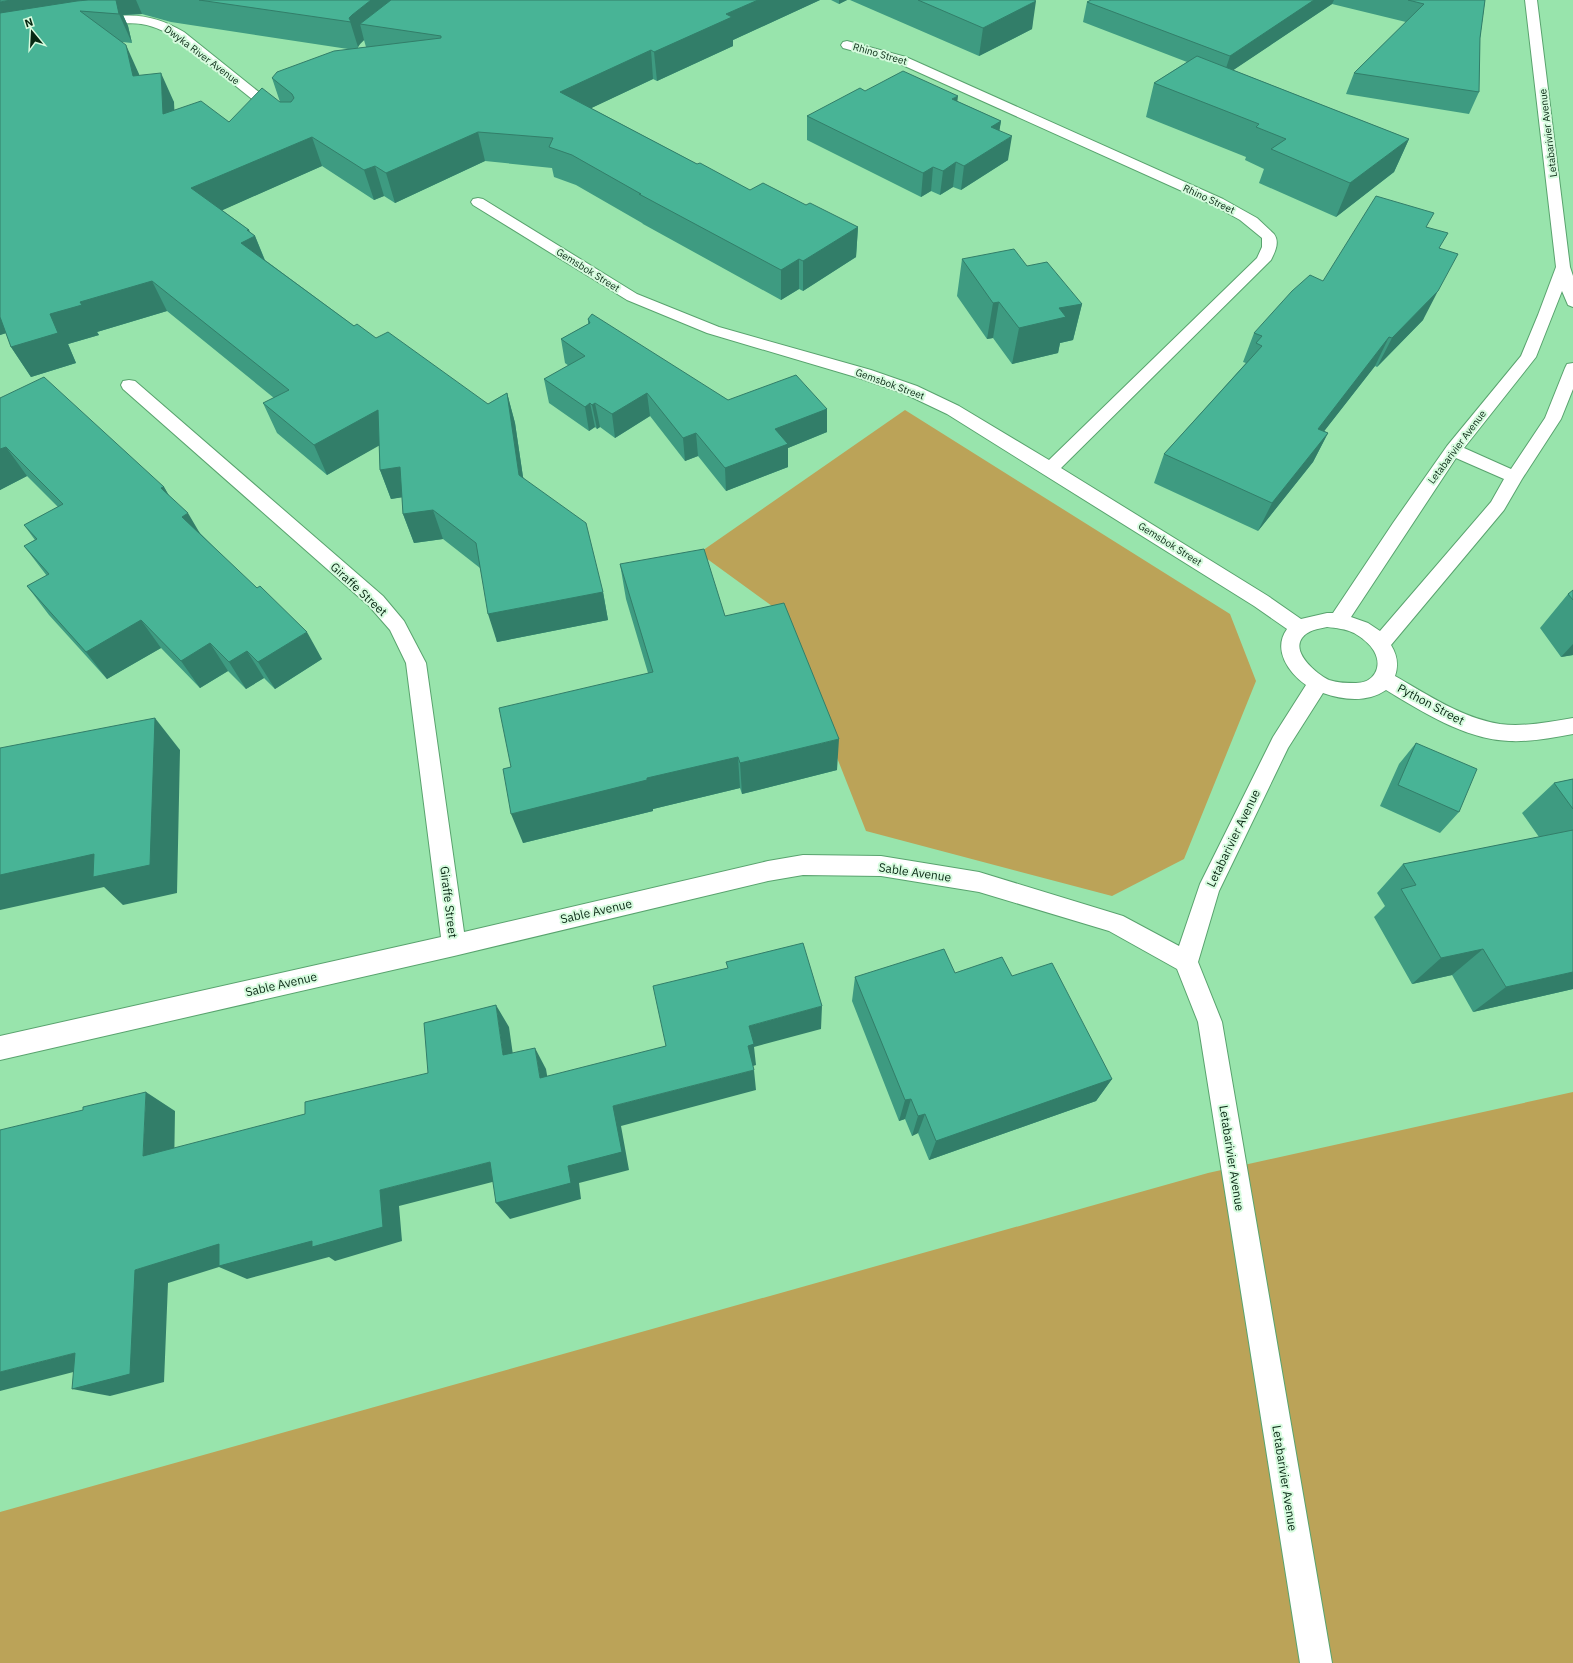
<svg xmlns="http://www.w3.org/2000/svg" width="1573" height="1663" font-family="'IBM Plex Sans',sans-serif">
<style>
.green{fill:#bba358}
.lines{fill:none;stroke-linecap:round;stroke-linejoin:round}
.minor-casing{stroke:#59a36e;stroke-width:2}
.minor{fill:#fff;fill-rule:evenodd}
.wall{fill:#3e9b81;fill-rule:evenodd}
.shaded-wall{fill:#327e69}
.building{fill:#48b496;stroke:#327e69}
.labels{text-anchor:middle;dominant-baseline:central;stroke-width:4;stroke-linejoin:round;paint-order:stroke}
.far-street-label{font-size:10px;fill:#082813;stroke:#d6fbde}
.street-label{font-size:12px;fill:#082813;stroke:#d6fbde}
</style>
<rect width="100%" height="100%" fill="#98e4ac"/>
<path class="green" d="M 905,410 L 1230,614 L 1256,681 L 1184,859 L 1112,896 L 866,831 L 779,611 L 699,553 Z
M 1573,1092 L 1573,1663 L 0,1663 L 0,1512 L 1208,1173 Z"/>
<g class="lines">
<defs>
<path id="minor" d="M 1525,0 L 1537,0 L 1570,267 L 1573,276 L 1573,307 L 1568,305 L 1562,291 L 1536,357 L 1464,448 L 1511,469 L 1545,418 L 1565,368 L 1567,364 L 1573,363 L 1573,389 L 1561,419 L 1522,479 L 1504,510 L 1391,645 C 1397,655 1399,664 1395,676 C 1428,695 1462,718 1500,724 C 1524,727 1549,722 1573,718 L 1573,734 C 1552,738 1531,742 1509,741 C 1464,739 1423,712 1386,690 C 1367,703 1343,700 1323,693 L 1288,748 L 1219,891 L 1198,962 L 1222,1022 L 1332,1663 L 1300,1663 L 1198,1022 L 1177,969 L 1109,931 L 979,892 L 881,876 L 803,875 L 768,881 L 454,956 L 0,1060 L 0,1036 L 441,937 L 406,663 L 390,630 L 369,606 L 123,389 L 121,385 L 123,381 L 129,380 L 135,381 L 383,596 L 404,621 L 426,663 L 464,932 L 768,861 L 803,855 L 881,856 L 979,872 L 1123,916 L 1179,946 L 1200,884 L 1273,737 L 1306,685 C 1289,673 1272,650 1287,629 L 1254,606 L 947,414 L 905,394 L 859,378 L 707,333 L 627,300 L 473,205 L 471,202 L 473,199 L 478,198 L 483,199 L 637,294 L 719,327 L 871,370 L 917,386 L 959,406 L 1049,460 L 1257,258 L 1262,247 L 1262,238 L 1240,220 L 1213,205 L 898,63 L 843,48 L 841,45 L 843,42 L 847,41 L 906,57 L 1223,199 L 1257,218 L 1274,234 C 1280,242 1275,252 1271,260 L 1061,468 L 1268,596 L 1301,619 L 1327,613 L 1333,613 L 1393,523 L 1447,446 L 1521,356 L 1538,315 L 1556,267 ZM 1456,458 L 1504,479 L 1491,502 L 1380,631 L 1368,623 L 1351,617 ZM 1327,627 C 1336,628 1346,629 1354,633 C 1361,637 1370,644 1374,651 C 1383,667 1374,683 1356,683 C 1347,683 1338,683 1329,680 C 1317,674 1291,653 1302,638 C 1308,630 1318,629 1327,627 Z
M 120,16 C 144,14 163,20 184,32 L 285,113 L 283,116 L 273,116 L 176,38 C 145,19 130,22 96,27 L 92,26 L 90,23 L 92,20 Z"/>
</defs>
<use href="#minor" class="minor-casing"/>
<use href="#minor" class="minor"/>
</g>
<path class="wall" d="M 0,0 L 820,0 L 733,40 L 733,46 L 657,81 L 653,79 L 591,108 L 697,164 L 750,190 L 806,205 L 858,227 L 856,257 L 803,291 L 799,289 L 781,300 L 643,224 L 642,223 L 576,185 L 554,177 L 552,168 L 485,161 L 395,203 L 384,196 L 374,200 L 322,166 L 222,210 L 249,230 L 250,232 L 255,236 L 265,260 L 354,326 L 488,404 L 507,393 L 515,423 L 523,477 L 603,592 L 608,620 L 497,642 L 480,568 L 443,539 L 414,543 L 403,514 L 402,497 L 391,499 L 380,470 L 379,445 L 327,475 L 277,433 L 263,403 L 274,398 L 167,311 L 97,332 L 99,335 L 68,344 L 76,363 L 31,377 L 11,347 L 6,333 L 0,335 ZM 142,14 L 171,22 L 348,49 L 272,78 L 280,102 L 229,122 L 174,110 L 174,102 L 139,75 L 122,42 L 132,43 L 128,26 L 123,15 ZM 364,40 L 366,47 L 358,48 L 358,47 L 360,44 Z
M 831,0 L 847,0 L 839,4 Z
M 850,0 L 1034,0 L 1032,29 L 979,56 Z
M 1091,0 L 1485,0 L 1480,38 L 1479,92 L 1469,114 L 1346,94 L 1354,73 L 1406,22 L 1332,4 L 1233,70 L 1409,139 L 1394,172 L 1336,217 L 1259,183 L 1264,169 L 1245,160 L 1246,157 L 1146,117 L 1154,83 L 1187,62 L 1083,22 L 1087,2 Z
M 865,91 L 957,101 L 1001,121 L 999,131 L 1008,160 L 961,190 L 953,187 L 940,195 L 931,191 L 921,197 L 807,140 L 807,116 Z
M 1427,227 L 1440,249 L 1423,320 L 1377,367 L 1375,366 L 1324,431 L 1328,433 L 1313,462 L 1258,531 L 1154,483 L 1164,454 L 1246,363 L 1243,362 L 1254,333 L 1323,281 Z
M 962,259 L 1027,266 L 1082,304 L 1073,340 L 1060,343 L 1058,353 L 1012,364 L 993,338 L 987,339 L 957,296 Z
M 588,319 L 728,400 L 827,409 L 827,432 L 788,448 L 788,467 L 726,491 L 698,456 L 685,461 L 650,416 L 615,438 L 600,427 L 597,429 L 595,427 L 589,431 L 549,403 L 544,379 L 569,366 L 565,363 L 561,339 L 588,324 Z
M 0,398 L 164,487 L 169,496 L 200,533 L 322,659 L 275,689 L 264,678 L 246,689 L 228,671 L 200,688 L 161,648 L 107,679 L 49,615 L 27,586 L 47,576 L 24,546 L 35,540 L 24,525 L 58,507 L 27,476 L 0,490 Z
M 620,564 L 725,616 L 837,770 L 742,794 L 740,788 L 653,809 L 653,811 L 523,843 L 511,767 L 648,673 L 626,599 Z
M 1573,590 L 1573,655 L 1561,657 L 1540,628 L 1568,594 Z
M 1416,743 L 1459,812 L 1440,833 L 1380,806 L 1399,764 Z
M 1573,779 L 1573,989 L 1473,1012 L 1452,975 L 1412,984 L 1374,917 L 1385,906 L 1377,893 L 1403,864 L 1539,837 L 1522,813 L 1554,783 Z
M 955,973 L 1012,976 L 1112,1079 L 1096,1101 L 929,1160 L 918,1133 L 912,1136 L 905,1119 L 899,1121 L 852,1001 L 855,977 Z"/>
<path class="shaded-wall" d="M 11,0 L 136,0 L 142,14 L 123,15 L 128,26 L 132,43 L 119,14 L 80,11 L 0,32 L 0,2 Z
M 371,0 L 391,0 L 360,24 L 364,40 L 360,44 L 358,47 L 349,18 L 352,15 Z
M 758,0 L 820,0 L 733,40 L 733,46 L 657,81 L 654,52 L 726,14 Z
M 839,0 L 847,0 L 839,4 Z
M 1314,0 L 1334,0 L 1332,4 L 1223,77 L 1230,56 Z
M 1036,1 L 1032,29 L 979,56 L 983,28 Z
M 126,45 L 139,74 L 146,105 L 133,76 Z
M 651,50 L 653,79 L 564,121 L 560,92 Z
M 161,73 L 174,102 L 176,144 L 163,114 Z
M 958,96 L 955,120 L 952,99 Z
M 1001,121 L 997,145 L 991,127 Z
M 478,132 L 485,161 L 395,203 L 386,173 Z
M 1012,136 L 1008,160 L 961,190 L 964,166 Z
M 312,137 L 322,166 L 205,218 L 191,188 Z
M 1409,139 L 1394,172 L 1336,217 L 1350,183 Z
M 956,162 L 953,187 L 940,195 L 943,171 Z
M 375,166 L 384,196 L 374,200 L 364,170 Z
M 933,167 L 931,191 L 921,197 L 923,173 Z
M 858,227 L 856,257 L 803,291 L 803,261 Z
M 247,230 L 249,230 L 252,238 L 255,236 L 267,266 L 241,243 Z
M 799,259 L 799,289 L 781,300 L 781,270 Z
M 152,281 L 167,311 L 97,332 L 99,335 L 68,344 L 76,363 L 31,377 L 11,347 L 50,314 L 80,302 Z
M 1438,291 L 1423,320 L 1377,367 L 1392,338 Z
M 999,302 L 993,338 L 987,339 L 993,303 Z
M 1082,304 L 1073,340 L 1060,343 L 1058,353 L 1012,364 L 1019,328 L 1059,308 Z
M 0,310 L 13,331 L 0,335 Z
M 1389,337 L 1375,366 L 1304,457 L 1318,429 Z
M 507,393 L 515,423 L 527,504 L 519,475 Z
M 647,393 L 650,416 L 615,438 L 612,414 Z
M 590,403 L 595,427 L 589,431 L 585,407 Z
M 595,403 L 600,427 L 597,429 L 592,405 Z
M 827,409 L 827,432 L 788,448 L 788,467 L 726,491 L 725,468 L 775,429 Z
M 378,410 L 389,440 L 327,475 L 314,445 Z
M 696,433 L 698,456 L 685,461 L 683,438 Z
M 1328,433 L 1313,462 L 1258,531 L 1272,503 Z
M 6,447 L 27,476 L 0,490 L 0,449 Z
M 400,467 L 411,496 L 391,499 L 380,470 Z
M 164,487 L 181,516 L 161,488 Z
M 433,510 L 443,539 L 414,543 L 403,514 Z
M 188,513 L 205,542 L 182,517 Z
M 603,592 L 608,620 L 497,642 L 488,614 Z
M 141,620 L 161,648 L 107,679 L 86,652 Z
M 307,632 L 322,659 L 275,689 L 258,662 Z
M 210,643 L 228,671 L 200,688 L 181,661 Z
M 1573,644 L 1573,655 L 1561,657 Z
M 247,651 L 264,678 L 246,689 L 229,662 Z
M 155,718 L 180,750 L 177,893 L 123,905 L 104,887 L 0,910 L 0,875 Z
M 839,739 L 837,770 L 742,794 L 740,763 Z
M 738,757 L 740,788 L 653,809 L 653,811 L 523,843 L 511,814 L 647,778 Z
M 1483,949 L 1452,975 L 1412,984 L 1441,958 Z
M 1573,972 L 1573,989 L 1473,1012 L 1506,987 Z
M 496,1005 L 509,1027 L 516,1076 L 503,1055 Z
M 822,1006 L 821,1029 L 754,1047 L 756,1065 L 750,1067 L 748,1046 L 749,1026 Z
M 535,1048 L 546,1069 L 551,1099 L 540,1078 Z
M 754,1070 L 756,1090 L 621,1126 L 629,1170 L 579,1183 L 581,1199 L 510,1219 L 496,1203 L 613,1106 Z
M 1112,1079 L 1096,1101 L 929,1160 L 936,1141 Z
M 146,1092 L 175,1111 L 174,1173 L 143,1156 Z
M 911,1099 L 905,1119 L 899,1121 L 905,1100 Z
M 925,1114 L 918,1133 L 912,1136 L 918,1116 Z
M 490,1162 L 504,1179 L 399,1206 L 402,1241 L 335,1261 L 329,1257 L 247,1279 L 219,1267 L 168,1283 L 164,1382 L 110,1396 L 72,1389 L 135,1270 L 380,1190 Z
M 75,1353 L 112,1362 L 0,1391 L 0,1372 Z"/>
<path class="building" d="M 0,0 L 11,0 L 0,2 Z
M 88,0 L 116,0 L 119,14 L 80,11 L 126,45 L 133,76 L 161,73 L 163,114 L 201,101 L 229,122 L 262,88 L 280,102 L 291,102 L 294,98 L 292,94 L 272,78 L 277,72 L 334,51 L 441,38 L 441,36 L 360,24 L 391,0 L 758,0 L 726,14 L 732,17 L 654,52 L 651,50 L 560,92 L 697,164 L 700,163 L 750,190 L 763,183 L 806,205 L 810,203 L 858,227 L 803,261 L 799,259 L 781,270 L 639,194 L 641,194 L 572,155 L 549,147 L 553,138 L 478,132 L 386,173 L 375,166 L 364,170 L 312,137 L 191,188 L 249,230 L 247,230 L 255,236 L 241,243 L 354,326 L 357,324 L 376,338 L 388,332 L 488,404 L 507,393 L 519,475 L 586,523 L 603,592 L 488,614 L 476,543 L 433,510 L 403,514 L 400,467 L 380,470 L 378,410 L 314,445 L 263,403 L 289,390 L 152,281 L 80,302 L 82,305 L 50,314 L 58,333 L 11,347 L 0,317 L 0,13 L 77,1 Z
M 199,0 L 371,0 L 352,15 L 349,18 L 351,22 Z
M 918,0 L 1034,0 L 1036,1 L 983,28 Z
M 1091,0 L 1314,0 L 1230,56 L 1087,2 Z
M 1408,0 L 1485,0 L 1480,38 L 1479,92 L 1354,73 L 1424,4 Z
M 1197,56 L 1409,139 L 1350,183 L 1271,149 L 1286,139 L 1256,127 L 1259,124 L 1154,83 Z
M 903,71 L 958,96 L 952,99 L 1001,121 L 991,127 L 1012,136 L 964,166 L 956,162 L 943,171 L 933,167 L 923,173 L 807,116 L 860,88 L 865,91 Z
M 1376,196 L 1434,213 L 1426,227 L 1448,233 L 1439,248 L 1458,254 L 1438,291 L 1392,338 L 1389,337 L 1318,429 L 1328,433 L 1272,503 L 1164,454 L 1262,346 L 1256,343 L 1262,336 L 1254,333 L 1292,291 L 1310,275 L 1323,281 Z
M 1014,249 L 1027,266 L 1047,262 L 1082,304 L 1059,308 L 1066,317 L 1019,328 L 999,302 L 993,303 L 962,259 Z
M 592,314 L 728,400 L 796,375 L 827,409 L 775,429 L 788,444 L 725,468 L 696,433 L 683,438 L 647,393 L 612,414 L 595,403 L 592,405 L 590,403 L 585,407 L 544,379 L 585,356 L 561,339 L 590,323 L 588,319 Z
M 44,377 L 164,487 L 161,488 L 188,513 L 182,517 L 257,588 L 260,586 L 307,632 L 258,662 L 247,651 L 229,662 L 210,643 L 181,661 L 141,620 L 86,652 L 27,586 L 49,574 L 24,546 L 37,539 L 24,525 L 63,504 L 6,447 L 0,449 L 0,398 Z
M 704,549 L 725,616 L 784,603 L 839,739 L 740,763 L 738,757 L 647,778 L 647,780 L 511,814 L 503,769 L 511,767 L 499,708 L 653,672 L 620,564 Z
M 1573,590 L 1573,600 L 1568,594 Z
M 155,718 L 150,865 L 93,877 L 94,854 L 0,875 L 0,748 Z
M 1416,743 L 1477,769 L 1459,812 L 1398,785 Z
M 1573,779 L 1573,809 L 1554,783 Z
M 1573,830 L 1573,972 L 1506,987 L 1483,949 L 1441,958 L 1401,889 L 1416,885 L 1403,864 Z
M 803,943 L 822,1006 L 749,1026 L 754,1044 L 748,1046 L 754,1070 L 613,1106 L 622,1152 L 568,1166 L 571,1183 L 496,1203 L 490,1162 L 380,1190 L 383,1227 L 312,1247 L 312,1241 L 219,1266 L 219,1244 L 135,1270 L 130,1374 L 72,1389 L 75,1353 L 0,1372 L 0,1130 L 83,1110 L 83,1107 L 146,1092 L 143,1156 L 305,1114 L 305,1102 L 428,1073 L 424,1023 L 496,1005 L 503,1055 L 535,1048 L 540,1078 L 666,1046 L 653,986 L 728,968 L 726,962 Z
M 944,949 L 955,973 L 1002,957 L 1012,976 L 1052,963 L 1112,1079 L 936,1141 L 925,1114 L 918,1116 L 911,1099 L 905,1100 L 855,977 Z"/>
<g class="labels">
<g class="far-street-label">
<text transform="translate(880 54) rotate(16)">Rhino Street</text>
<text transform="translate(202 55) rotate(37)">Dwyka River Avenue</text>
<text transform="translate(1548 133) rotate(-97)">Letabarivier Avenue</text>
<text transform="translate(1209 199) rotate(25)">Rhino Street</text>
<text transform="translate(588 270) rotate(32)">Gemsbok Street</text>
<text transform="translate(890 384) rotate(20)">Gemsbok Street</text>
<text transform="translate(1457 447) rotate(-53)">Letabarivier Avenue</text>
<text transform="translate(1170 544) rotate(32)">Gemsbok Street</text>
</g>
<g class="street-label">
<text transform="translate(359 589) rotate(43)">Giraffe Street</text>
<text transform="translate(1431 704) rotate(28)">Python Street</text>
<text transform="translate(1233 838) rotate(-64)">Letabarivier Avenue</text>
<text transform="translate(915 872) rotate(8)">Sable Avenue</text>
<text transform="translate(449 902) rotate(83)">Giraffe Street</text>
<text transform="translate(596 911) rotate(-13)">Sable Avenue</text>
<text transform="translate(281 984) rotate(-13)">Sable Avenue</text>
<text transform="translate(1232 1158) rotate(81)">Letabarivier Avenue</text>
<text transform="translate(1285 1478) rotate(81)">Letabarivier Avenue</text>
</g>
</g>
<g transform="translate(32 32) rotate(342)" stroke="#d6fbde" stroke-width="3" paint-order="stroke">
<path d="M0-3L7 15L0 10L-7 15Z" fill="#082813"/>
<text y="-6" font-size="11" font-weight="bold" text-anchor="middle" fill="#082813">N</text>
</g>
</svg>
